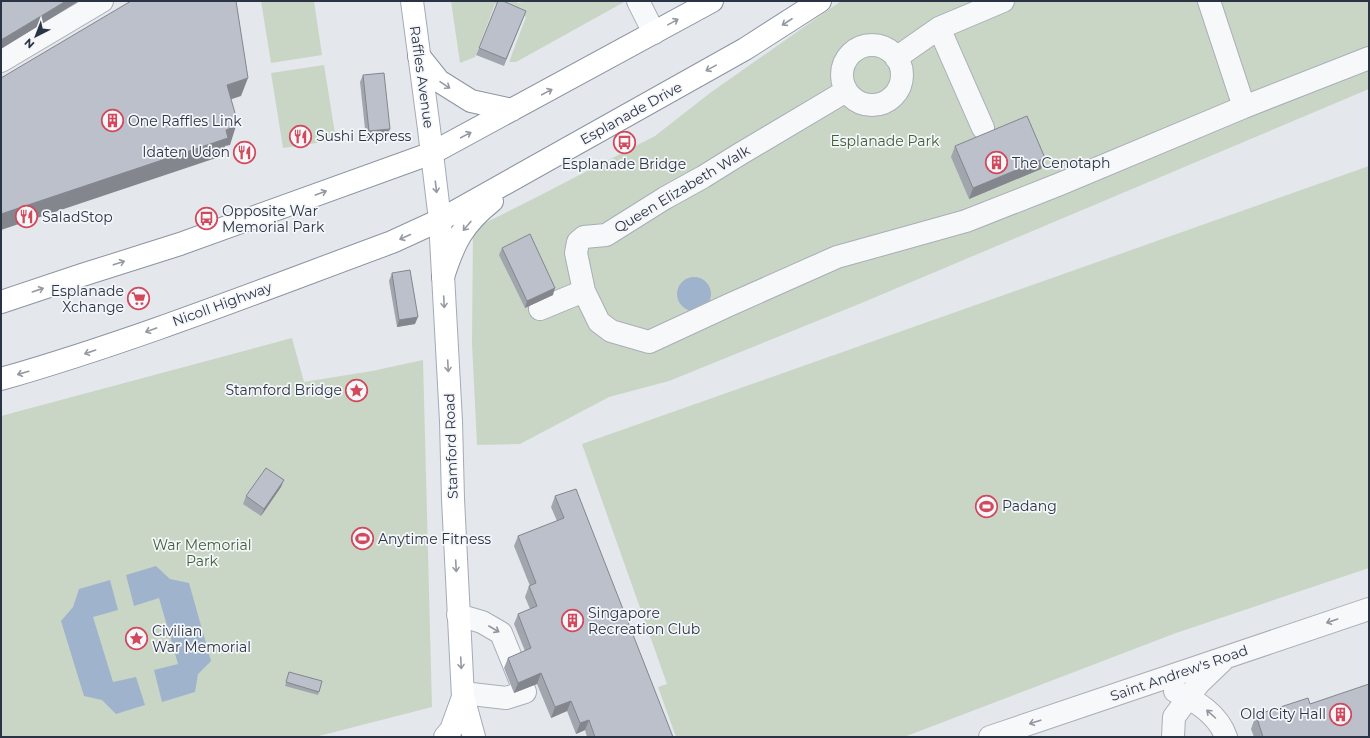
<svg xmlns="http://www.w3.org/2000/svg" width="1370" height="738" font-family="Montserrat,sans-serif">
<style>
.green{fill:#c9d6c5}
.water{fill:#9fb4cc}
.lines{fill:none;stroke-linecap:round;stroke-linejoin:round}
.minor-casing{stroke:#a9aeb7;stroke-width:24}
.major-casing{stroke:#a3abb8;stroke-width:24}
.highway-casing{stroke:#8b94a3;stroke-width:24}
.minor{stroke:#f7f8fa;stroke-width:22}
.major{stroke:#fff;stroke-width:22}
.highway{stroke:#fff;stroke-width:22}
.wall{fill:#a1a5ae}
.shaded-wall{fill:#83868d}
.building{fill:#bbc0ca;stroke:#83868d}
.oneway{stroke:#959aa2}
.oneway2{stroke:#9196a0}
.labels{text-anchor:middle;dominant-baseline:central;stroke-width:3.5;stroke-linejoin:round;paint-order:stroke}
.street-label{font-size:14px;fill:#2b3445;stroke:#f4f6f9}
.poi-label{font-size:14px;fill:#2b3445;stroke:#f4f6f9;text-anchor:start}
.park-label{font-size:14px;fill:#3f6138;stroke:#f4f6f9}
</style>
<rect width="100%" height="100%" fill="#e4e7ec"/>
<path class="green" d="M 261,1 L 314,1 L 322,55 L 271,63 Z
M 451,1 L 514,1 L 519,3 L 526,1 L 626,1 L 516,62 L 509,62 L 526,17 L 495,4 L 475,57 L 460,63 Z
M 841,1 L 1369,1 L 1369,89 L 864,302 L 669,381 L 609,397 L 520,444 L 477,445 L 472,343 L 473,229 L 533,199 L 655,136 L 710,93 Z
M 324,65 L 336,140 L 283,148 L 271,73 Z
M 1369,166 L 1369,568 L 1176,633 L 904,737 L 676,737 L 658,687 L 667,684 L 582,444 Z
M 292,338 L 304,382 L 372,371 L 423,360 L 432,707 L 315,737 L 1,737 L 1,416 Z"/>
<path class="water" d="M677 294a17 17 0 1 1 34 0a17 17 0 1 1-34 0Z
M 156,566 L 170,579 L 189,583 L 211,661 L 198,674 L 195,692 L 162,702 L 154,670 L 178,664 L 159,598 L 134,606 L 126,575 Z
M 110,580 L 118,610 L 93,617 L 113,682 L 136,677 L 145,705 L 116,714 L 102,700 L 84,696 L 61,621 L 73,607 L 79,589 Z"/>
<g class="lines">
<defs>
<path id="minor" d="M 638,1 L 654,33
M 1209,1 L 1244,107
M 939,28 L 983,128
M842 75a30 30 0 1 1 60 0a30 30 0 1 1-60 0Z
M 896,58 L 939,28 L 1003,1
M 1,61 L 102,1
M 584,291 L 599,322 L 611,331 L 649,342 L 729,305 L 837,257 L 966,221 L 1060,184 L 1244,107 L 1369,58
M 540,309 L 584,291 L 576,253 L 578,242 L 584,237 L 606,235 L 665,198 L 703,177 L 740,154 L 846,91
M 458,615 L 482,622 L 501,633 L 525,692 L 506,698 L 463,693
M 1175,691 C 1196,701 1218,714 1226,737
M 990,737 L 1369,609
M 1173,737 L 1174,717 L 1199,683 L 1222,661"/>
<path id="major" d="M 412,1 L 429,129 L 440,220 L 451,421 L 453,499 L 463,697 L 474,737
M 445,737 L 451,730 L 463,697"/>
<path id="highway" d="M 419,56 L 439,81 L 471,101 L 512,110
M 443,277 C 454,242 463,224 492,201
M 1,302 L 82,275 L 180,244 L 432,153 L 712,1
M 1,379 C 134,341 262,290 392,242 L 440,220 L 745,49 L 820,1"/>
</defs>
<use href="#minor" class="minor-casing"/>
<use href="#major" class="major-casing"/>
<use href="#highway" class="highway-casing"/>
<use href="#minor" class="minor"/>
<use href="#major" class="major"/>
<use href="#highway" class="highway"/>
</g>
<path class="wall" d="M 526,11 L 504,66 L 476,55 L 479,48 Z
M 363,75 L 387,136 L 366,138 L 360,82 Z
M 955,146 L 1041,169 L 969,199 L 951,157 Z
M 502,248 L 553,295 L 525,308 L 499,255 Z
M 392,273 L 415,324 L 397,327 L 389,281 Z
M 281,487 L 261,516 L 243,504 L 246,496 Z
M 555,496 L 673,737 L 587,737 L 585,730 L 576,734 L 567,711 L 551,718 L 537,684 L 514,693 L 504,668 L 508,658 L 525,651 L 514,624 L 518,614 L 530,609 L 525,597 L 529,586 L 530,586 L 514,546 L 518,536 L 557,521 L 551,507 Z
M 289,672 L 322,681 L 318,695 L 285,686 Z
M 1310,704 L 1369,737 L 1254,737 L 1251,729 L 1256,715 Z"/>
<path class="shaded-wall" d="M 66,1 L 79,1 L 1,49 L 1,40 Z
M 248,78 L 241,96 L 220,103 L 227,85 Z
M 237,120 L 234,127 L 236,126 L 230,145 L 225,146 L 222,156 L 1,230 L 1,214 L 226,130 L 234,121 Z
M 390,129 L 387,136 L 366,138 L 369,131 Z
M 1045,158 L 1041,169 L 969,199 L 973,188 Z
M 555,288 L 553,295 L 525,308 L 527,301 Z
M 418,317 L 415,324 L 397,327 L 399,320 Z
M 284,480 L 281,487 L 261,516 L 264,509 Z
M 541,673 L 537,684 L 514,693 L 518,683 Z
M 571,701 L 567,711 L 551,718 L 555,707 Z
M 589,720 L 585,730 L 576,734 L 580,723 Z"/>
<path class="building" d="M 1,1 L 66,1 L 1,40 Z
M 131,1 L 236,1 L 248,78 L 227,85 L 237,120 L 234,121 L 236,126 L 226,130 L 228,138 L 1,214 L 1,78 Z
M 498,1 L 503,1 L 526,11 L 506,59 L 479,48 Z
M 384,73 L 390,129 L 369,131 L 363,75 Z
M 1027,116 L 1045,158 L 973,188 L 955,146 Z
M 530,234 L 555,288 L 527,301 L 502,248 Z
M 410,270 L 418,317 L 399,320 L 392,273 Z
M 266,468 L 284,480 L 264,509 L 246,496 Z
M 576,489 L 673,737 L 595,737 L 589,720 L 580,723 L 571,701 L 555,707 L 541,673 L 518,683 L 508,658 L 531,648 L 518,614 L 537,606 L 529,586 L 536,583 L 518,536 L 564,518 L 555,496 Z
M 289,672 L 322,681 L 319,692 L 286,682 Z
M 1369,684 L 1369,737 L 1263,737 L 1256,715 L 1308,698 L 1310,704 Z"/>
<defs><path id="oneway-shaft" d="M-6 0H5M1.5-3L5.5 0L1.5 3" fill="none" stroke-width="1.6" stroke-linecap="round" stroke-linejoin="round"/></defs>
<g class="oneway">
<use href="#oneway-shaft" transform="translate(673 22) rotate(-29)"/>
<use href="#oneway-shaft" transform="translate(787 22) rotate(147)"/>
<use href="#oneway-shaft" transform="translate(711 68) rotate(151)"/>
<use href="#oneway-shaft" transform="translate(445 85) rotate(34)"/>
<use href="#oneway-shaft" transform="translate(547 92) rotate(-28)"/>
<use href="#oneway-shaft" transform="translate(466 135) rotate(-28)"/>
<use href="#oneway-shaft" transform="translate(436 187) rotate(83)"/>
<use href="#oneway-shaft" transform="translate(321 193) rotate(-20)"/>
<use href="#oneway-shaft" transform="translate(467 226) rotate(130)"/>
<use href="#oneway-shaft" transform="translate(405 237) rotate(156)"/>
<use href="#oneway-shaft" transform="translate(119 263) rotate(-18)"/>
<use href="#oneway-shaft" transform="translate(38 290) rotate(-19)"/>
<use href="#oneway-shaft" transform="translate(444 302) rotate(87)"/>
<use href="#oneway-shaft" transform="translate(151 330) rotate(160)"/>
<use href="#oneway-shaft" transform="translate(90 352) rotate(161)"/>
<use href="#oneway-shaft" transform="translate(448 366) rotate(87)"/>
<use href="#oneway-shaft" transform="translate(23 373) rotate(164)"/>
<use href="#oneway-shaft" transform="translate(456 566) rotate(87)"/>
<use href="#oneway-shaft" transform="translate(461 663) rotate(87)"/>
</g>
<g class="oneway2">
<use href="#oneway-shaft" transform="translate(1332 621) rotate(161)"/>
<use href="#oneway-shaft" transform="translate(494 629) rotate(30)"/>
<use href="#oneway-shaft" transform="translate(1211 714) rotate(-138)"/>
<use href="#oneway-shaft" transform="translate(1035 722) rotate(162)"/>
</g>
<defs>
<symbol id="building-ring" viewBox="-11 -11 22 22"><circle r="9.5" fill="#f4f6f9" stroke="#d1495b" stroke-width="1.5"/><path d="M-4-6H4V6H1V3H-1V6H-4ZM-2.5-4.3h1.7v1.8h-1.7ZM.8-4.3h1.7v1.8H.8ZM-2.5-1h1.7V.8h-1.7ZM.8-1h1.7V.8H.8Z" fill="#d1495b"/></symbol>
<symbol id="restaurant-ring" viewBox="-11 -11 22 22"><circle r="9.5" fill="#f4f6f9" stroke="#d1495b" stroke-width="1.5"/><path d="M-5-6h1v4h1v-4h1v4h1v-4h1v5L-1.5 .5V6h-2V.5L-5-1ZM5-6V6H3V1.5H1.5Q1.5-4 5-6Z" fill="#d1495b"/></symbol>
<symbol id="bus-ring" viewBox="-11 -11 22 22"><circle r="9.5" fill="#f4f6f9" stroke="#d1495b" stroke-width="1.5"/><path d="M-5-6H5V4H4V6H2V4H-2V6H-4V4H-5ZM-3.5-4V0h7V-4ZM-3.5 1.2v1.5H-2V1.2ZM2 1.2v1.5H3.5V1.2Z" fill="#d1495b"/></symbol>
<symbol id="supermarket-ring" viewBox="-11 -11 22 22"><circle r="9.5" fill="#f4f6f9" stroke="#d1495b" stroke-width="1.5"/><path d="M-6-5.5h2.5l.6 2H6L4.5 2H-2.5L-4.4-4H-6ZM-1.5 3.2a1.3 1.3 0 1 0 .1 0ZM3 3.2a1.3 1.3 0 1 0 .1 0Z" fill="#d1495b"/></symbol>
<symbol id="sight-ring" viewBox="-11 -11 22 22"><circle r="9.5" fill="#f4f6f9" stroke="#d1495b" stroke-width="1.5"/><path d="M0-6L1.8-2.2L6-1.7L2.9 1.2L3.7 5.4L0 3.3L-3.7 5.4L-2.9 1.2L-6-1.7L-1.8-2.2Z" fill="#d1495b"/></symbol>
<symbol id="stadium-ring" viewBox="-11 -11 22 22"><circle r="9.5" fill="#f4f6f9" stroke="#d1495b" stroke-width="1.5"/><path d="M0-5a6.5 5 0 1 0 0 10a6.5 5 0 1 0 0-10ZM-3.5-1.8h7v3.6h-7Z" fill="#d1495b"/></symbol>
</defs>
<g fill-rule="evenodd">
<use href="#building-ring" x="100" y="108" width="25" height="25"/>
<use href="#restaurant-ring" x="288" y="124" width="25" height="25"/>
<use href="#bus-ring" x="612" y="130" width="25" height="25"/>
<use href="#restaurant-ring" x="232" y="140" width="25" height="25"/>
<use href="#building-ring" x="984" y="150" width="25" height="25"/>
<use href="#restaurant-ring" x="14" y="204" width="25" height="25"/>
<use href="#bus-ring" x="194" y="206" width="25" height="25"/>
<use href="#supermarket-ring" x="126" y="286" width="25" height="25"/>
<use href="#sight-ring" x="344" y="378" width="25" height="25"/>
<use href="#stadium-ring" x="974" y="494" width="25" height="25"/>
<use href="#stadium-ring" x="350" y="526" width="25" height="25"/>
<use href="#building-ring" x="560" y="608" width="25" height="25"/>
<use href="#sight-ring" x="124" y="626" width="25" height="25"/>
<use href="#building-ring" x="1328" y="702" width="25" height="25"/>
</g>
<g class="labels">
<g class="street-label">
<text transform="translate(422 77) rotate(82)">Raffles Avenue</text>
<text transform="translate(631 113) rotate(-29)">Esplanade Drive</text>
<text transform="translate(682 189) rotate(-31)">Queen Elizabeth Walk</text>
<text transform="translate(222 304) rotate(-20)">Nicoll Highway</text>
<text transform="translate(451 446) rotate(-92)">Stamford Road</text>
<text transform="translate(1179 673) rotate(-19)">Saint Andrew's Road</text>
</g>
<g class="poi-label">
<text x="128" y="121">One Raffles Link</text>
<text x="316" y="136">Sushi Express</text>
<text x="230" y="152" text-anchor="end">Idaten Udon</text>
<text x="1012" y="163">The Cenotaph</text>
<text x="624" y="164" text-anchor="middle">Esplanade Bridge</text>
<text x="222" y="211">Opposite War<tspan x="222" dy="16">Memorial Park</tspan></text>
<text x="42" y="217">SaladStop</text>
<text x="124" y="291" text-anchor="end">Esplanade<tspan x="124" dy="16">Xchange</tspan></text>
<text x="342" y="390" text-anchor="end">Stamford Bridge</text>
<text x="1002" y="506">Padang</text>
<text x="378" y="539">Anytime Fitness</text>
<text x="588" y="613">Singapore<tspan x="588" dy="16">Recreation Club</tspan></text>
<text x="152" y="631">Civilian<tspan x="152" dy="16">War Memorial</tspan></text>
<text x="1326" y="714" text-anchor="end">Old City Hall</text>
</g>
<g class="park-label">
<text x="885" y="141">Esplanade Park</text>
<text x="202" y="545">War Memorial<tspan x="202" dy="16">Park</tspan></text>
</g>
</g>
<rect width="1370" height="738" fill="none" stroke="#2b3445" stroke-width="4"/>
<g transform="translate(36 36) rotate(222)" stroke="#f4f6f9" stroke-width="3" paint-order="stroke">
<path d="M0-3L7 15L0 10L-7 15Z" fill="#2b3445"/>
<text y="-6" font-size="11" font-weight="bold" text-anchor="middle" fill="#2b3445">N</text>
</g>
</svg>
